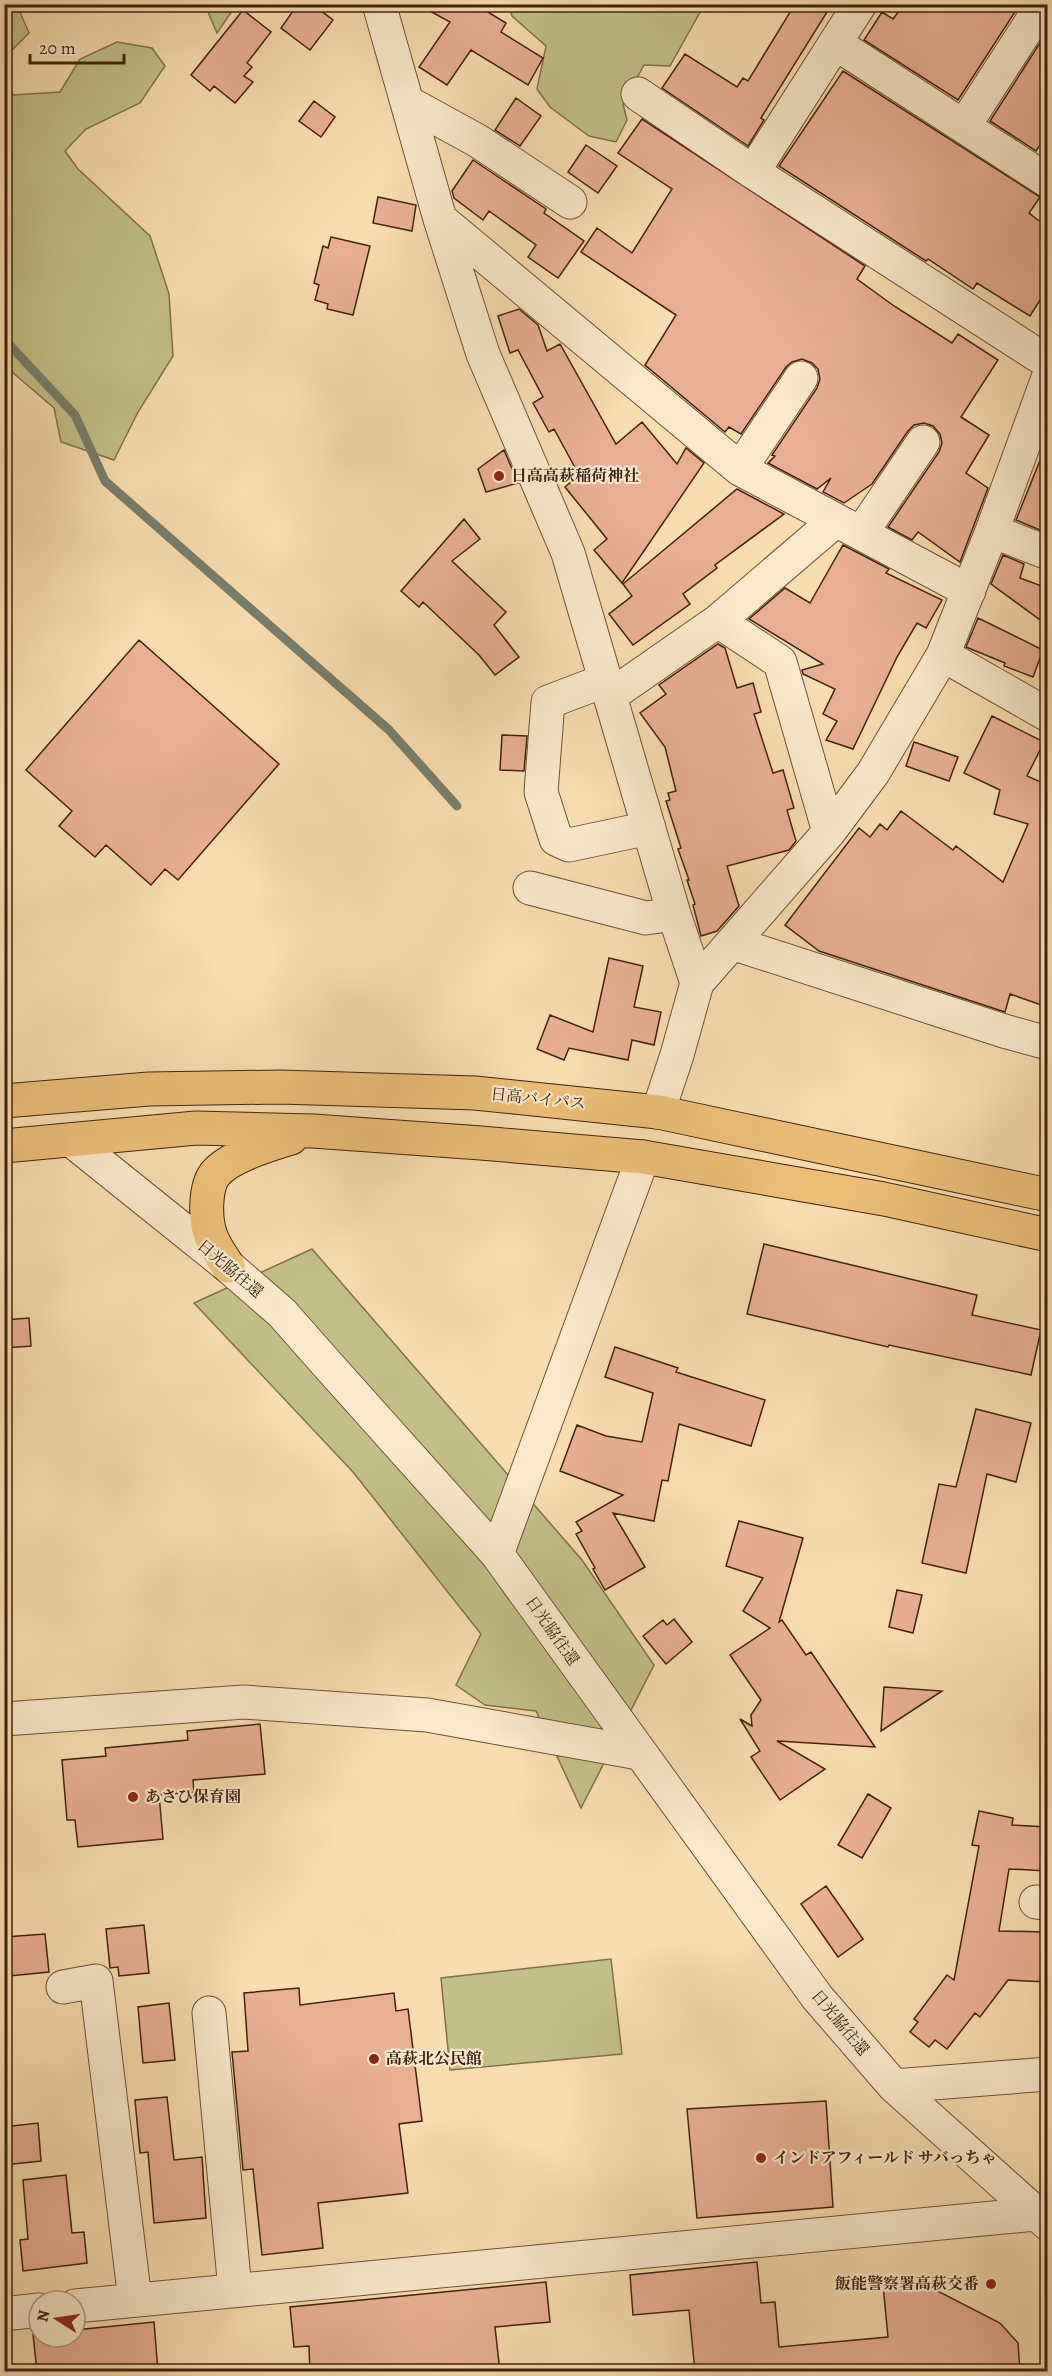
<svg xmlns="http://www.w3.org/2000/svg" width="1052" height="2376" font-family="Alegreya,'Noto Serif JP',serif">
<style>
.green{fill:#c2c088;stroke:#82704b;stroke-width:1.5}
.lines{fill:none;stroke-linecap:round;stroke-linejoin:round}
.stream{stroke:#787e6c;stroke-width:9}
.building{fill:#e9af94;stroke:#41210e;stroke-width:1.5}
.minor-casing{stroke:#6f5036;stroke-width:35}
.highway-casing{stroke:#41210e;stroke-width:35}
.minor{stroke:#fae9cc;stroke-width:33}
.highway{stroke:#ecbe78;stroke-width:33}
.poi-dot{fill:#8f2418;stroke:#fae9cc;stroke-width:2}
.labels{text-anchor:middle;dominant-baseline:central;stroke-width:4.5;stroke-linejoin:round;paint-order:stroke}
.poi-label{font-size:16px;font-weight:bold;fill:#41210e;stroke:#fae9cc;text-anchor:start}
.street-label{font-size:16px;fill:#41210e;stroke:#fae9cc}
</style>
<rect width="100%" height="100%" fill="#f8ddb0"/>
<filter id="stains"><feTurbulence type="fractalNoise" baseFrequency=".00333" numOctaves="4"/><feColorMatrix values="0 0 0 0 .2 0 0 0 0 .09 0 0 0 0 .02 0 0 0 .5 -.17"/></filter>
<radialGradient id="worn" r=".72"><stop offset=".6" stop-color="#630" stop-opacity="0"/><stop offset="1" stop-color="#630" stop-opacity=".3"/></radialGradient>
<path class="green" d="M 5,4 L 17,5 L 29,33 L 5,57 Z
M 205,5 L 236,5 L 217,33 Z
M 509,5 L 704,5 L 670,66 L 644,65 L 623,104 L 627,120 L 616,142 L 589,136 L 550,107 L 537,89 L 546,46 L 512,16 Z
M 117,42 L 152,48 L 165,66 L 140,103 L 86,129 L 65,151 L 78,169 L 150,236 L 169,294 L 173,356 L 138,412 L 114,460 L 61,442 L 54,408 L 5,366 L 4,76 L 13,95 L 60,92 L 80,59 Z
M 312,1249 L 582,1560 L 654,1665 L 581,1808 L 536,1711 L 485,1705 L 456,1685 L 481,1634 L 353,1472 L 194,1303 Z
M 611,1959 L 622,2054 L 450,2070 L 441,1978 Z"/>
<g class="lines">
<path class="stream" d="M 4,339 L 75,415 L 105,481 L 389,730 L 457,806"/>
</g>
<path class="building" d="M 298,4 L 312,4 L 333,20 L 310,50 L 281,28 Z
M 417,4 L 475,4 L 506,23 L 501,32 L 543,58 L 528,85 L 471,50 L 447,85 L 419,67 L 450,22 Z
M 795,4 L 832,4 L 761,118 L 764,120 L 748,146 L 662,88 L 685,54 L 737,87 L 743,78 L 748,81 Z
M 904,4 L 1020,4 L 958,100 L 864,40 L 882,12 L 893,19 Z
M 243,10 L 271,32 L 247,63 L 252,67 L 244,76 L 253,82 L 235,103 L 214,86 L 210,91 L 191,75 Z
M 1047,32 L 1047,134 L 1036,151 L 990,121 Z
M 843,71 L 1040,197 L 1029,213 L 1047,227 L 1047,289 L 1030,316 L 977,283 L 973,289 L 928,259 L 926,261 L 779,166 Z
M 516,98 L 541,116 L 520,146 L 495,130 Z
M 314,101 L 335,117 L 321,137 L 299,121 Z
M 642,119 L 865,266 L 857,279 L 894,306 L 952,343 L 958,334 L 998,360 L 961,417 L 989,435 L 966,473 L 988,488 L 960,562 L 918,532 L 912,540 L 888,527 L 939,452 L 942,443 L 940,434 L 933,426 L 924,423 L 914,425 L 908,431 L 872,484 L 844,503 L 823,492 L 831,478 L 817,489 L 768,463 L 775,456 L 772,455 L 817,388 L 820,379 L 818,369 L 812,363 L 802,359 L 792,362 L 786,367 L 741,434 L 729,427 L 725,432 L 645,365 L 676,315 L 581,252 L 597,228 L 632,253 L 672,189 L 618,153 Z
M 586,145 L 617,166 L 598,193 L 568,172 Z
M 473,160 L 546,209 L 544,213 L 584,241 L 558,278 L 528,257 L 536,245 L 489,211 L 483,220 L 454,198 L 452,191 Z
M 378,197 L 416,205 L 412,231 L 373,223 Z
M 331,237 L 370,246 L 353,315 L 327,309 L 328,304 L 315,300 L 319,285 L 314,283 L 323,246 L 328,248 Z
M 519,309 L 538,325 L 547,351 L 560,344 L 616,444 L 642,422 L 677,464 L 686,448 L 704,463 L 622,583 L 594,550 L 607,539 L 565,487 L 579,475 L 554,429 L 549,432 L 533,403 L 543,397 L 518,350 L 510,353 L 498,316 Z
M 1045,448 L 1047,449 L 1047,533 L 1016,520 Z
M 504,450 L 518,483 L 486,492 L 478,469 Z
M 737,489 L 784,514 L 715,565 L 717,568 L 683,594 L 690,604 L 633,645 L 609,614 L 632,596 L 623,584 Z
M 464,519 L 480,539 L 452,561 L 506,612 L 494,625 L 519,657 L 495,675 L 479,655 L 423,602 L 419,607 L 401,591 Z
M 843,545 L 889,569 L 886,573 L 942,600 L 926,628 L 917,623 L 897,657 L 853,749 L 826,740 L 837,721 L 823,714 L 835,689 L 803,674 L 802,670 L 823,664 L 749,619 L 785,588 L 810,603 Z
M 1003,555 L 1024,564 L 1020,578 L 1047,588 L 1047,625 L 991,584 Z
M 978,618 L 1043,650 L 1033,677 L 1004,666 L 1005,663 L 966,647 Z
M 139,640 L 279,764 L 178,880 L 165,869 L 151,885 L 106,845 L 95,857 L 59,826 L 72,811 L 26,770 Z
M 718,644 L 725,648 L 737,688 L 753,683 L 761,712 L 754,714 L 773,773 L 783,770 L 794,808 L 787,810 L 796,841 L 789,850 L 727,866 L 739,906 L 717,931 L 701,936 L 693,905 L 695,904 L 687,880 L 689,880 L 678,849 L 681,848 L 666,801 L 670,800 L 668,793 L 676,791 L 665,747 L 640,713 L 666,694 L 659,685 Z
M 992,716 L 1044,742 L 1027,776 L 1045,784 L 1047,778 L 1047,1007 L 1010,994 L 1005,1012 L 819,951 L 785,925 L 859,828 L 870,837 L 880,824 L 887,830 L 901,811 L 953,850 L 956,846 L 1003,882 L 1028,824 L 994,814 L 1000,790 L 964,773 Z
M 502,735 L 527,736 L 524,771 L 500,770 Z
M 914,742 L 958,757 L 949,781 L 906,766 Z
M 609,958 L 643,966 L 634,1007 L 661,1012 L 654,1045 L 632,1040 L 628,1060 L 569,1048 L 564,1060 L 537,1049 L 550,1015 L 593,1032 Z
M 764,1244 L 977,1295 L 972,1315 L 1041,1330 L 1031,1375 L 889,1345 L 888,1347 L 747,1314 Z
M 29,1318 L 31,1346 L 4,1348 L 4,1320 Z
M 615,1347 L 678,1368 L 676,1372 L 765,1400 L 751,1446 L 679,1424 L 668,1481 L 662,1480 L 654,1521 L 613,1513 L 645,1567 L 605,1590 L 593,1569 L 595,1568 L 576,1534 L 582,1531 L 576,1522 L 623,1495 L 560,1471 L 577,1425 L 606,1436 L 642,1442 L 653,1393 L 605,1377 Z
M 976,1409 L 1031,1423 L 1016,1482 L 987,1474 L 966,1573 L 922,1563 L 939,1484 L 956,1487 Z
M 739,1521 L 803,1538 L 779,1622 L 782,1620 L 806,1655 L 811,1652 L 875,1747 L 777,1741 L 825,1769 L 780,1800 L 751,1757 L 760,1751 L 740,1719 L 752,1726 L 751,1715 L 761,1700 L 730,1655 L 770,1628 L 743,1611 L 763,1578 L 726,1566 Z
M 897,1590 L 922,1595 L 913,1633 L 889,1627 Z
M 674,1619 L 692,1642 L 666,1664 L 643,1636 L 663,1620 L 667,1625 Z
M 884,1687 L 942,1691 L 881,1731 Z
M 260,1724 L 265,1774 L 193,1780 L 194,1792 L 159,1795 L 163,1839 L 78,1847 L 75,1820 L 67,1820 L 62,1760 L 106,1756 L 105,1748 L 188,1740 L 187,1731 Z
M 868,1794 L 891,1808 L 862,1858 L 838,1845 Z
M 979,1811 L 1013,1818 L 1012,1825 L 1047,1827 L 1047,1871 L 1009,1869 L 999,1931 L 1047,1932 L 1047,1982 L 1008,1980 L 980,2017 L 975,2013 L 947,2049 L 935,2040 L 929,2047 L 910,2032 L 918,2022 L 914,2019 L 947,1975 L 954,1980 L 979,1846 L 972,1845 Z
M 826,1886 L 863,1939 L 838,1957 L 801,1904 Z
M 144,1925 L 149,1973 L 119,1976 L 118,1967 L 110,1968 L 106,1929 Z
M 45,1934 L 49,1972 L 9,1976 L 5,1937 Z
M 299,1988 L 300,2005 L 394,1993 L 396,2011 L 408,2009 L 422,2121 L 399,2124 L 408,2193 L 318,2203 L 323,2248 L 262,2255 L 253,2169 L 243,2170 L 232,2052 L 248,2051 L 244,1993 Z
M 169,2003 L 175,2060 L 143,2063 L 138,2007 Z
M 167,2097 L 174,2160 L 202,2157 L 206,2218 L 154,2223 L 148,2152 L 140,2153 L 135,2100 Z
M 826,2101 L 833,2207 L 697,2218 L 687,2109 Z
M 38,2123 L 41,2161 L 4,2165 L 4,2127 Z
M 66,2175 L 72,2233 L 84,2232 L 87,2263 L 23,2271 L 20,2240 L 28,2239 L 23,2180 Z
M 757,2262 L 761,2303 L 775,2302 L 779,2347 L 888,2337 L 883,2285 L 920,2282 L 1000,2323 L 1018,2343 L 1020,2372 L 695,2372 L 689,2310 L 633,2315 L 630,2275 Z
M 546,2282 L 550,2322 L 495,2327 L 500,2372 L 310,2372 L 309,2346 L 294,2347 L 290,2307 Z
M 154,2322 L 158,2372 L 37,2372 L 33,2334 L 39,2333 L 39,2337 L 75,2337 L 75,2330 Z"/>
<g class="lines">
<defs>
<path id="minor" d="M 379,4 L 440,219 L 483,354 L 568,553 L 674,914 L 697,983 L 677,1055 L 658,1112
M 860,4 L 753,172 L 1048,362
M 835,43 L 1048,181
M 638,94 L 753,172
M 407,102 L 478,141 L 570,202
M 964,126 L 1043,4
M 440,219 L 740,469 L 969,591
M 740,469 L 801,378
M 992,531 L 1048,553
M 862,532 L 923,442
M 718,621 L 780,662 L 829,832
M 943,655 L 1048,715
M 606,680 L 548,702 L 541,792 L 556,839 L 569,845 L 649,828
M 610,696 L 718,621 L 835,521
M 530,888 L 646,918 L 674,914
M 732,943 L 1004,1031 L 1048,1043
M 697,983 L 829,832 L 873,773 L 943,655 L 992,531 L 1048,378
M 71,1140 L 228,1266 L 282,1313 L 327,1364 L 497,1554 L 817,1997 L 894,2086 L 1048,2224
M 497,1554 L 643,1157
M 4,1719 L 244,1702 L 427,1715 L 639,1753
M 1036,1902 L 1048,1903
M 63,1987 L 96,1981 L 135,2300
M 209,2013 L 235,2290
M 894,2086 L 1048,2074
M 75,2306 L 1035,2214
M 4,2314 L 39,2310"/>
<path id="highway" d="M 4,1101 L 149,1089 L 280,1087 L 475,1093 L 658,1112 L 1048,1195
M 4,1146 L 196,1128 L 313,1131 L 481,1143 L 643,1157 L 884,1199 L 1048,1235
M 228,1266 C 222,1256 213,1244 210,1233 C 205,1218 205,1187 215,1174 C 230,1156 269,1145 291,1138"/>
</defs>
<use href="#minor" class="minor-casing"/>
<use href="#highway" class="highway-casing"/>
<use href="#minor" class="minor"/>
<use href="#highway" class="highway"/>
</g>
<g class="poi-dot">
<circle cx="499" cy="476" r="6"/>
<circle cx="133" cy="1797" r="6"/>
<circle cx="374" cy="2059" r="6"/>
<circle cx="761" cy="2158" r="6"/>
<circle cx="991" cy="2284" r="6"/>
</g>
<g class="labels">
<g class="poi-label">
<text x="511" y="476">日高高萩稲荷神社</text>
<text x="145" y="1797">あさひ保育園</text>
<text x="386" y="2059">高萩北公民館</text>
<text x="773" y="2158">インドアフィールド サバっちゃ</text>
<text x="979" y="2284" text-anchor="end">飯能警察署高萩交番</text>
</g>
<g class="street-label">
<text transform="translate(538 1099) rotate(6)">日高バイパス</text>
<text transform="translate(230 1269) rotate(40)">日光脇往還</text>
<text transform="translate(552 1631) rotate(55)">日光脇往還</text>
<text transform="translate(840 2023) rotate(50)">日光脇往還</text>
</g>
</g>
<rect width="1052" height="2376" fill="none" stroke="#f8ddb0" stroke-width="24"/>
<rect x="6" y="6" width="1040" height="2364" fill="none" stroke="#41210e" stroke-width="3"/>
<rect x="12" y="12" width="1028" height="2352" fill="none" stroke="#41210e" stroke-width="1.5"/>
<g transform="translate(57 2319) rotate(282)"><circle r="28" fill="#fae9cc" stroke="#b09980" stroke-width="1.5"/>
<path d="M0-4.5L10 22L0 15L-10 22Z" fill="#8f2418"/>
<text y="-9" font-size="16" font-weight="bold" text-anchor="middle" fill="#41210e">N</text>
</g>
<path d="M30 54v9h94v-9" fill="none" stroke="#41210e" stroke-width="3"/>
<text x="39" y="54" font-size="18" fill="#41210e" stroke="#fae9cc" stroke-width="4.5" paint-order="stroke">20 m</text>
<rect width="100%" height="100%" filter="url(#stains)"/>
<rect width="100%" height="100%" fill="url(#worn)"/>
</svg>
